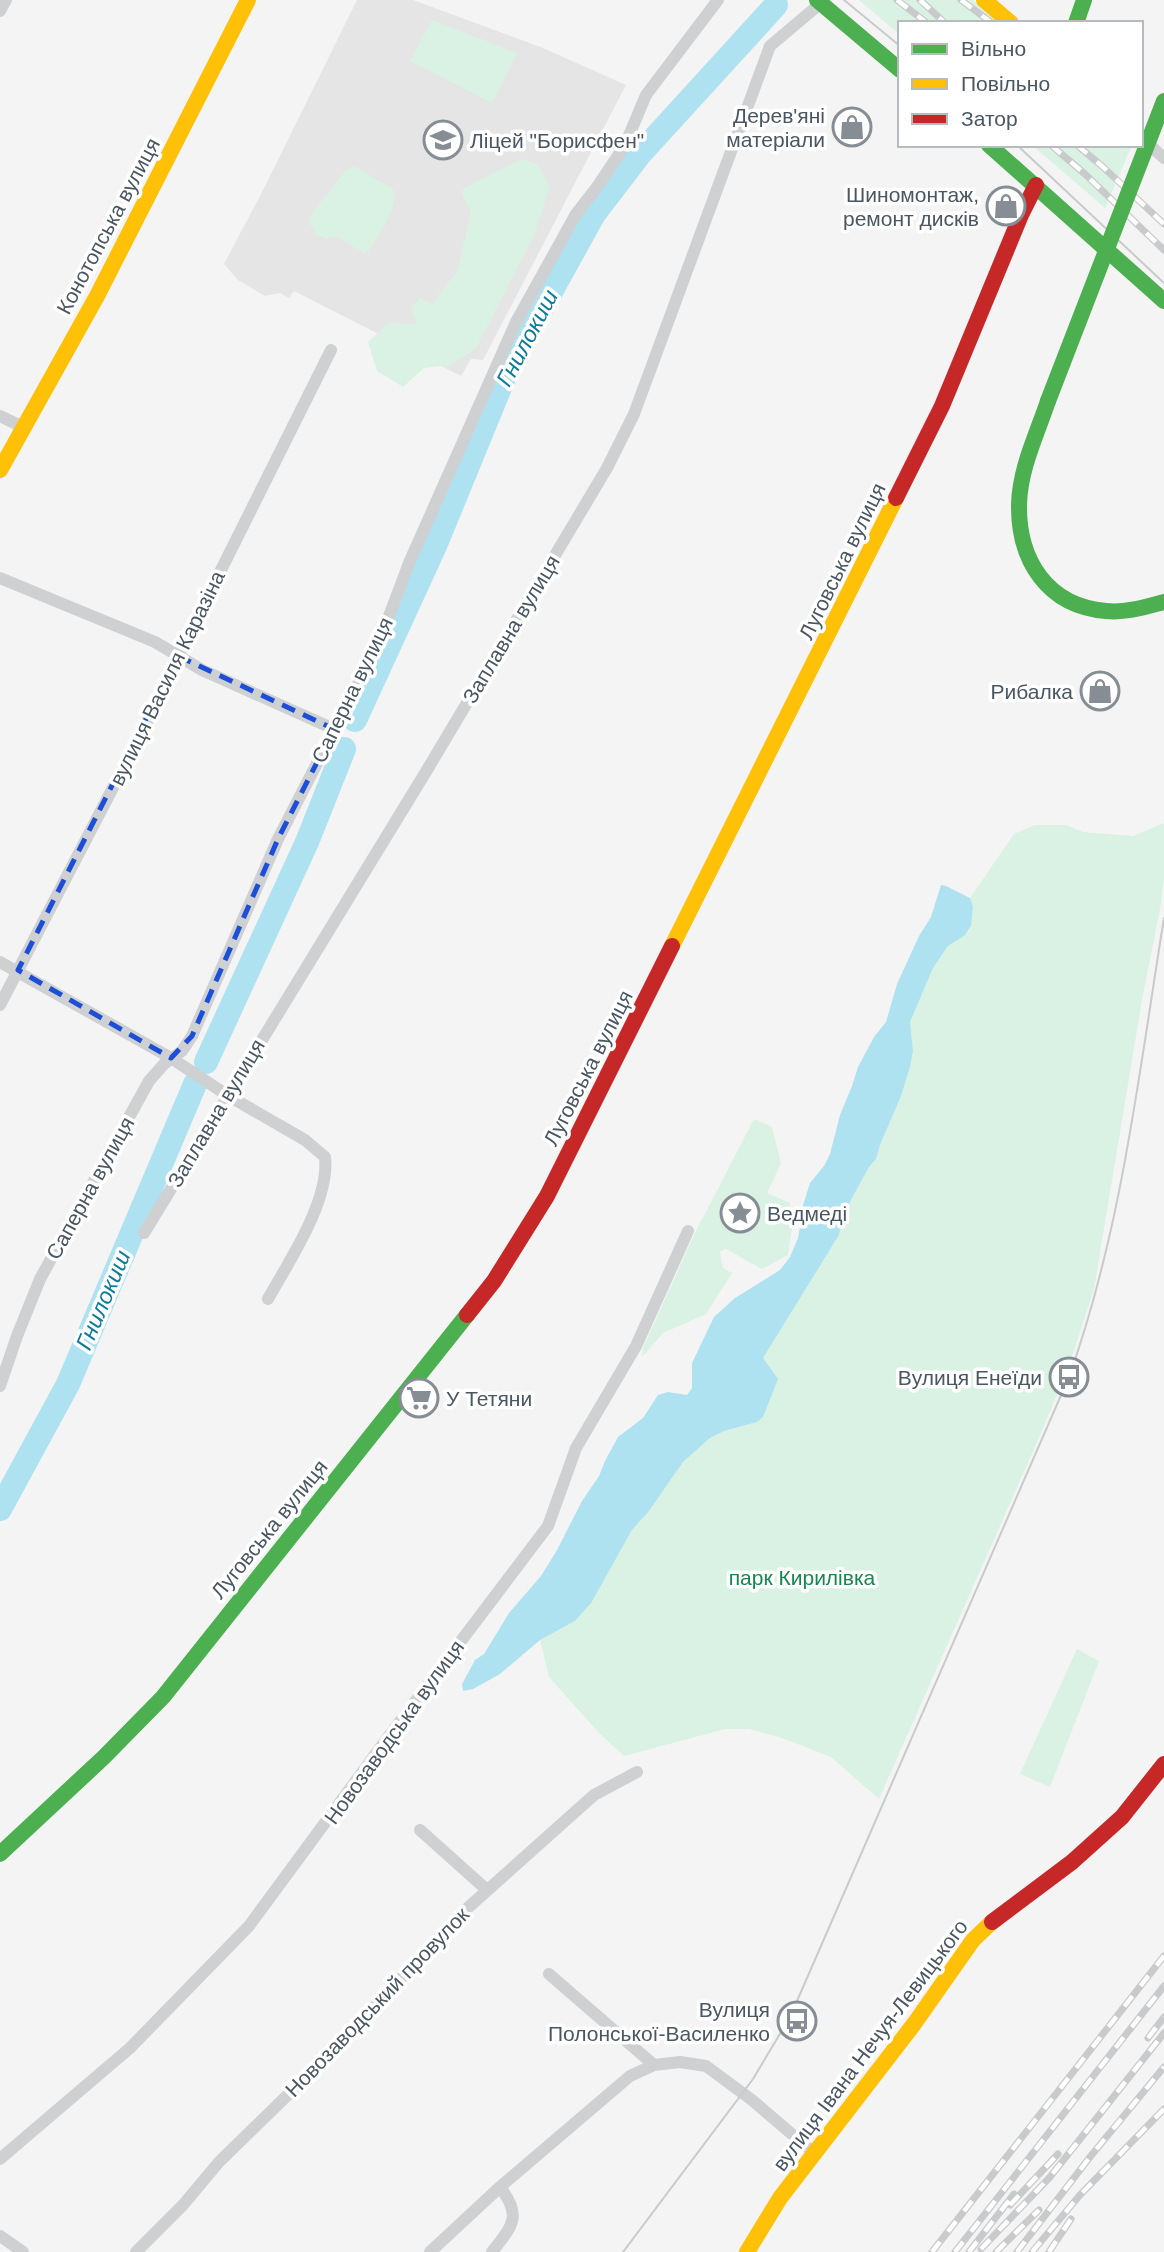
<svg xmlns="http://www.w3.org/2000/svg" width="1164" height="2252" font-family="Arial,sans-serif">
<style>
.education{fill:#e6e5e6}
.green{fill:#d9f2e3}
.water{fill:#aee2f0}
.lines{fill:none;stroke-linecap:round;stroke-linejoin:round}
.river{stroke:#aee2f0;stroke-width:24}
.street{stroke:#ced0d2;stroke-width:12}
.fast{stroke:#4caf50;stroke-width:16}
.slow{stroke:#ffc107;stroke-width:16}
.jam{stroke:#c62828;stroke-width:16}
.tram{stroke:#c9cacc;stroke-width:2}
.rail-casing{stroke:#c9cacc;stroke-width:7}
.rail{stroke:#fff;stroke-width:4.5;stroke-dasharray:13;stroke-linecap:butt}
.fast-bridge{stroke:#4caf50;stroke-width:16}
.marked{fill:none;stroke:#1d4ed8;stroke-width:5;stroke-dasharray:14 9;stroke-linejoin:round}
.labels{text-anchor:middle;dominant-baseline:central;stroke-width:7;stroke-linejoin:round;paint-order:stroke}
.poi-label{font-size:21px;fill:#4a5661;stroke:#fff;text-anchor:end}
.street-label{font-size:21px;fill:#4a5661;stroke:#fff}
.park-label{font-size:21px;fill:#17864f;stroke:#fff}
.water-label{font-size:23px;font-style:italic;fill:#0c7c9b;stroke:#fff}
</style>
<rect width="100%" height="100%" fill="#f4f4f4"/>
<path class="education" d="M 357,0 L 413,0 L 543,48 L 626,85 L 483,360 L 471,359 L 461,376 L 294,291 L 289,298 L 280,293 L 265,296 L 238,280 L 224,264 L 261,194 Z"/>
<path class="green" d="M 859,0 L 973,0 L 999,23 L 900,23 L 900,35 Z
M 432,20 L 517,53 L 492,103 L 410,61 Z
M 1032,145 L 1132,145 L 1105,208 Z
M 522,159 L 537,164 L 550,187 L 534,235 L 476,348 L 451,365 L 424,368 L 403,387 L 377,371 L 368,342 L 389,322 L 417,325 L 411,308 L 420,298 L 432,304 L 458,270 L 471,211 L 462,195 L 463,189 Z
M 354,166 L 393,189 C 399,210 377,237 366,254 L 335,236 L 326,239 L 316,234 L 309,221 L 313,212 L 346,170 Z
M 1164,823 L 1164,878 L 1160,909 L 1142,1000 L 1094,1289 L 1070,1363 L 1038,1440 L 879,1799 L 831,1757 L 782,1738 L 749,1729 L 725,1729 L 624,1756 L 600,1734 L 549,1677 L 540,1640 L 575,1621 L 590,1603 L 632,1530 L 649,1511 L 683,1462 L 710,1438 L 724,1431 L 757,1422 L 762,1359 L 839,1235 L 845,1211 L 869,1167 L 876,1159 L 880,1145 L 901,1096 L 910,1067 L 913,1051 L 910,1022 L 933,968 L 948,946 L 969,931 L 971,926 L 973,906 L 970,898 L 1014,834 L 1035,825 L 1067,825 L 1083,832 L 1133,836 Z
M 754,1119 L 772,1127 L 781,1163 L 767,1193 L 790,1203 L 793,1221 L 788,1255 L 762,1269 L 726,1249 L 720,1252 L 723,1268 L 732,1273 L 706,1314 L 663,1333 L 642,1357 L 643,1348 L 695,1233 Z
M 1077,1649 L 1099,1661 L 1050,1787 L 1020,1774 Z"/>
<path class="water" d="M 941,885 L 946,886 L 970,898 L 973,906 L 971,926 L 965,935 L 948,946 L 933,968 L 910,1022 L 913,1051 L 910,1067 L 901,1096 L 880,1145 L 876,1159 L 869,1167 L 845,1211 L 839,1235 L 763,1358 L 778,1379 L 763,1417 L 757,1422 L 724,1431 L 710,1438 L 683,1462 L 649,1511 L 632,1530 L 591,1603 L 575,1621 L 540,1640 L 500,1674 L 473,1689 L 463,1691 L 462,1684 L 475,1660 L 484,1654 L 509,1613 L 541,1576 L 557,1550 L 582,1501 L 599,1476 L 605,1461 L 618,1437 L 643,1418 L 658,1395 L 668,1392 L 687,1395 L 692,1388 L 692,1363 L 714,1317 L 735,1298 L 780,1270 L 790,1257 L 798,1238 L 800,1227 L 799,1218 L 810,1183 L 824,1166 L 830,1154 L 840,1115 L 852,1086 L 858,1067 L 874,1037 L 886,1022 L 897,984 L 919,936 L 931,917 Z"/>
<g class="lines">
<path class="river" d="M 355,720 L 435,546 L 506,373 L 594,214 L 640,154 L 776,5
M 206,1062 L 307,842 L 344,749
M 0,1509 L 68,1384 L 195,1084"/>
<path class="street" d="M 0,11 L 6,0
M 1144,140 L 1164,158
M 0,416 L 25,428
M 0,578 L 155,642 L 202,670 L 334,729
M 0,962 L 171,1058 L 227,1095 L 305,1140 L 325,1157 C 330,1201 289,1261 268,1299
M 0,1005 L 171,676 L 178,656 L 331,350
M 144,1233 L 427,770 L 607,468 L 634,414 L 770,46 L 821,3
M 0,1386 L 17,1336 L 40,1279 L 149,1081 L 164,1064 L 182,1051 L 192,1036 L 278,839 L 378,645 L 409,563 L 516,322 L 576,214 L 597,187 L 625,145 L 646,95 L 718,0
M 420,1830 L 487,1890
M 549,1974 L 654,2065
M 0,2159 L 130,2048 L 249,1926 L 383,1744 L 548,1526 L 576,1448 L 636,1346 L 688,1231
M 0,2236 L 23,2252
M 136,2252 L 183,2205 L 219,2162 L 341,2043 L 462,1913 L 594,1795 L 637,1772
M 430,2252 L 500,2187 L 630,2076 L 654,2065 L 680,2062 L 706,2066 L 752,2100 L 814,2153
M 492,2252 C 512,2226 523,2217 500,2187"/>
<path class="fast" d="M 817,0 L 900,70
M 1076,23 L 1084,0
M 989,145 L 1164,301
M 1048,401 C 1037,434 1020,468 1019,504 C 1018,560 1047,606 1106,611 C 1126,613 1145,607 1164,602
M 0,1854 L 104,1757 L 163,1697 L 467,1315"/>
<path class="slow" d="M 984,0 L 1011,23
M 0,470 L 97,296 L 248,0
M 672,946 L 896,498
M 747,2252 L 780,2198 L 914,2024 L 973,1940 L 992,1922"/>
<path class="jam" d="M 896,498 L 942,406 L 1021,215 L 1036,185
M 467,1315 L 494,1281 L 547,1196 L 672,946
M 992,1922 L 1072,1862 L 1122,1817 L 1164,1764"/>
<path class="tram" d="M 844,0 L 900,46
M 1017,145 L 1164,283
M 623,2252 L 753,2079 L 790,2017 L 1069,1377 C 1122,1229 1139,1072 1164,918"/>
<defs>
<path id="rail" d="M 897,0 L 927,23
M 920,0 L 945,23
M 961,0 L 992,23
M 1051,145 L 1085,174 L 1164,250
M 1077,145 L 1103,167 L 1164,224
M 1148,2038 L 1164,2017
M 1010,2205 L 1058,2154
M 981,2249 L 1050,2177 L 1164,2033
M 932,2252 L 1164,1956
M 955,2252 L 1164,1986
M 969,2252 L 1014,2194
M 996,2252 L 1039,2210
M 1017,2252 L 1090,2157 L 1164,2067
M 1032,2252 L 1080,2195 L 1164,2109
M 1049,2252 L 1071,2219"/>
</defs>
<use href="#rail" class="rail-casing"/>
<use href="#rail" class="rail"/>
<path class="fast-bridge" d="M 1048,401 L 1164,101"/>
</g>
<path class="marked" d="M 178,656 L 334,729 L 278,839 L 192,1036 L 171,1058 L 18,970 Z"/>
<defs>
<symbol id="shop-ring" viewBox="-11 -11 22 22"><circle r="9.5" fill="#fff" stroke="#868d94" stroke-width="1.5"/><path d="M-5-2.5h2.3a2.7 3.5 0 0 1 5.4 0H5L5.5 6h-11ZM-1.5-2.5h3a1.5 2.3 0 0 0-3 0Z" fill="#868d94"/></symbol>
<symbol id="school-ring" viewBox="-11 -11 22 22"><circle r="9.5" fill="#fff" stroke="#868d94" stroke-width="1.5"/><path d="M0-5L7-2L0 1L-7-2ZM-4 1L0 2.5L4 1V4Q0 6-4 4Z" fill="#868d94"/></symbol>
<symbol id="sight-ring" viewBox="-11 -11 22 22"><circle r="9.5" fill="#fff" stroke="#868d94" stroke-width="1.5"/><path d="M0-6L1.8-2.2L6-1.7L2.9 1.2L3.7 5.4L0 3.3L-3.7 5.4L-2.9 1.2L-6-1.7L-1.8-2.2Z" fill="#868d94"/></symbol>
<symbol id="bus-ring" viewBox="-11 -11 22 22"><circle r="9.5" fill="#fff" stroke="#868d94" stroke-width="1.5"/><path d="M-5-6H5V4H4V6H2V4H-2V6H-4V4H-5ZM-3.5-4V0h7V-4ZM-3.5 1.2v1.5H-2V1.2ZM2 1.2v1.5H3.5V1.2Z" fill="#868d94"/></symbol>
<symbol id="supermarket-ring" viewBox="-11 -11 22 22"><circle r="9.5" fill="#fff" stroke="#868d94" stroke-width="1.5"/><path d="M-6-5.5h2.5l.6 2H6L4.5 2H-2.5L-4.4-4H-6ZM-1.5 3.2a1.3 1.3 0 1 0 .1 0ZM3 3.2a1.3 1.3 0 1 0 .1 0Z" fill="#868d94"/></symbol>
</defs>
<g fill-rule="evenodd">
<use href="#shop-ring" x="830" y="105" width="44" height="44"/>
<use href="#school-ring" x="421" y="118" width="44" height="44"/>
<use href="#shop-ring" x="984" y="184" width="44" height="44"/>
<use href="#shop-ring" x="1078" y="669" width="44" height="44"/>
<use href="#sight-ring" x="718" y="1191" width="44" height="44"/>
<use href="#bus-ring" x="1047" y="1355" width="44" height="44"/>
<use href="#supermarket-ring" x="397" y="1376" width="44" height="44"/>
<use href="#bus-ring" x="775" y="1999" width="44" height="44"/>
</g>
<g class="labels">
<g class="poi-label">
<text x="825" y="115">Дерев'янi<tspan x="825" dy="24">матерiали</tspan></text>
<text x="470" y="140" text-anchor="start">Ліцей "Борисфен"</text>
<text x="979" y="194">Шиномонтаж,<tspan x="979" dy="24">ремонт дисків</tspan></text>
<text x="1073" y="691">Рибалка</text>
<text x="767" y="1213" text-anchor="start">Ведмеді</text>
<text x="1042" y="1377">Вулиця Енеїди</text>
<text x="446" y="1398" text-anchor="start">У Тетяни</text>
<text x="770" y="2009">Вулиця<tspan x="770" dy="24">Полонської-Василенко</tspan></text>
</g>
<g class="street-label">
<text transform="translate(108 226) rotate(-62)">Конотопська вулиця</text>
<text transform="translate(842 561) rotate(-64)">Луговська вулиця</text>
<text transform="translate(511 629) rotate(-59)">Заплавна вулиця</text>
<text transform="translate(167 678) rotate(-64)">вулиця Василя Каразіна</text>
<text transform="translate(352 690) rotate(-64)">Саперна вулиця</text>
<text transform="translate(588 1068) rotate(-63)">Луговська вулиця</text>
<text transform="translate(216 1113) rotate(-59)">Заплавна вулиця</text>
<text transform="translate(90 1188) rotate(-61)">Саперна вулиця</text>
<text transform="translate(269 1529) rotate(-51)">Луговська вулиця</text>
<text transform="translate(394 1732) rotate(-54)">Новозаводська вулиця</text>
<text transform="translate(377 2002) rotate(-46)">Новозаводський провулок</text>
<text transform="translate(870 2045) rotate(-53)">вулиця Івана Нечуя-Левицького</text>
</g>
<g class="park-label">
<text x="802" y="1577">парк Кирилівка</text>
</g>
<g class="water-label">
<text transform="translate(527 338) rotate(-62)">Гнилокиш</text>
<text transform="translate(103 1300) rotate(-67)">Гнилокиш</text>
</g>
</g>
<rect x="898" y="21" width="245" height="126" fill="#ffffff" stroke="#b7bbc0" stroke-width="2"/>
<rect x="912" y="44" width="35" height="10" fill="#4caf50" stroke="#b7bbc0" stroke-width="2"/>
<text x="961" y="56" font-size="21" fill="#4a5661">Вільно</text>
<rect x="912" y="79" width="35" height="10" fill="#ffc107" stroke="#b7bbc0" stroke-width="2"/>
<text x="961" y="91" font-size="21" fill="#4a5661">Повільно</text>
<rect x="912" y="114" width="35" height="10" fill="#c62828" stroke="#b7bbc0" stroke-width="2"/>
<text x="961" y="126" font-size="21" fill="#4a5661">Затор</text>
</svg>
